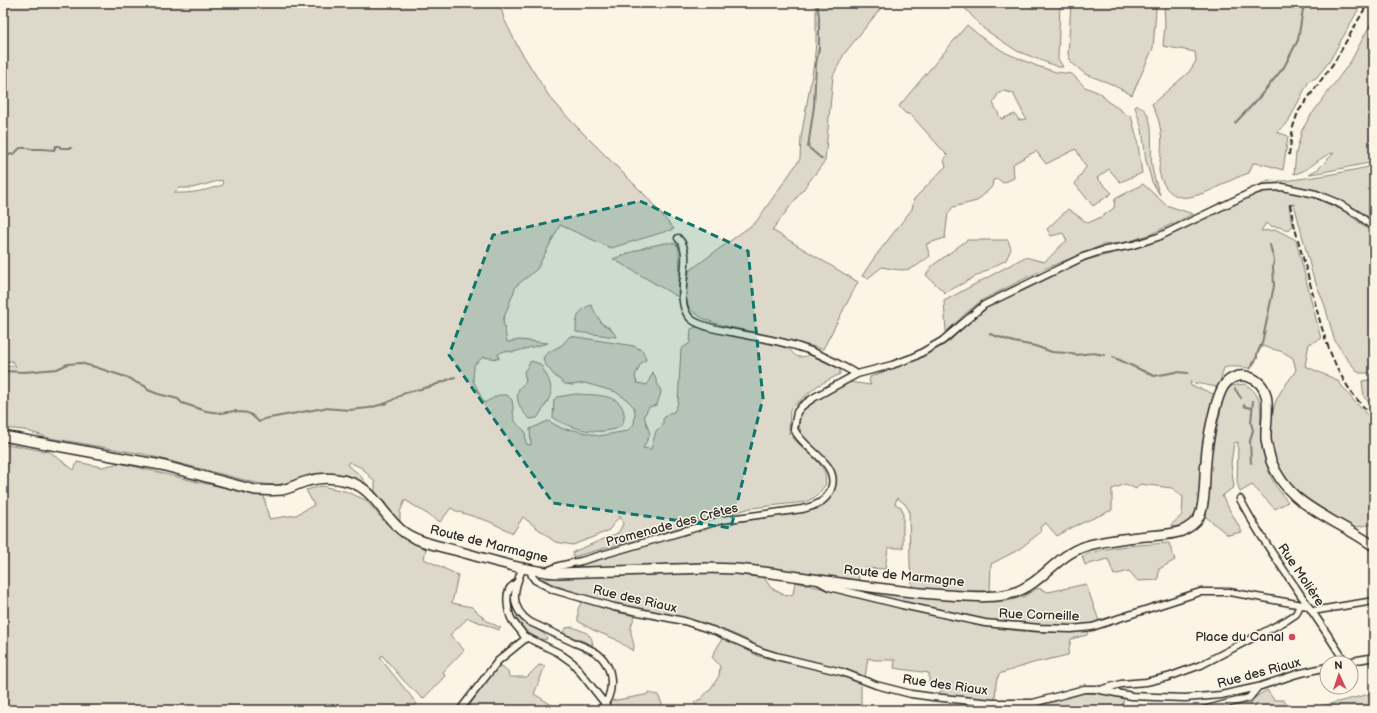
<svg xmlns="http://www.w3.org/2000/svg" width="1377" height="713" font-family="'Balsamiq Sans',sans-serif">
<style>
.green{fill:#ded8ca;stroke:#84827a;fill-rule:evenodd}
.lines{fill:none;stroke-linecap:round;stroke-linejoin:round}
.stream{stroke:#7d7b74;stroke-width:2}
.street-casing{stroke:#2b2b2b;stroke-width:9}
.secondary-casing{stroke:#2b2b2b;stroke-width:12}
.street{stroke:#fcf5e5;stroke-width:6}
.secondary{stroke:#fcf5e5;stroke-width:9}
.rail{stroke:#2b2b2b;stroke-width:2;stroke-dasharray:6 3;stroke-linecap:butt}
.marked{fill:#0f766e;fill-opacity:0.2;stroke:#0f766e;stroke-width:3;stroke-dasharray:8 5;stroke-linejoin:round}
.poi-dot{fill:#d1495b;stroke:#fcf5e5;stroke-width:1.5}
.labels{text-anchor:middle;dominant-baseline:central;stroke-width:3;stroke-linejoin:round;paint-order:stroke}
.street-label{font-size:13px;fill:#2b2b2b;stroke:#fcf5e5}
.poi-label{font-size:13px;fill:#2b2b2b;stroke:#fcf5e5;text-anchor:end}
</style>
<rect width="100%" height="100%" fill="#fcf5e5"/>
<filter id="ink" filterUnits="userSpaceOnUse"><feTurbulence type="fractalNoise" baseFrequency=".025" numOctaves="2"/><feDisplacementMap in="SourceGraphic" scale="8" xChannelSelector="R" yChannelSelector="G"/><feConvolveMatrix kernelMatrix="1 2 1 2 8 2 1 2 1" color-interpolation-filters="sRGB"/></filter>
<g filter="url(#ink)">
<path class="green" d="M 3,3 L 500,3 L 504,19 L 518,47 L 549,96 L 571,121 L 644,194 L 674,229 L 611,248 L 560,225 L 537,269 L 516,286 L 503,320 L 507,342 L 520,340 L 548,343 L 513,352 L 504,351 L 498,354 L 499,359 L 483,357 L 474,365 L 473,380 L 484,403 L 499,395 L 507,395 L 512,400 C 515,416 510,420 525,431 L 526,444 L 531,445 L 530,429 L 548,421 L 563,429 L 574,430 L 599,436 L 627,431 L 634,424 L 635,413 L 634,407 L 626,399 L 616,392 L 585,383 L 572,385 L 565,384 L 554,375 L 545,364 L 543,358 L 547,353 L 562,345 L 570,336 L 634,346 L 643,351 L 646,360 L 641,363 L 635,376 L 637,383 L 647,385 L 653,372 L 661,392 L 657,405 L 649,407 L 644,416 L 650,434 L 643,448 L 651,449 L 656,431 L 663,424 L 663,419 L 669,413 L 674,412 L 678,403 L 681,349 L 690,343 L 691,329 L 696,327 C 725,333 754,339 783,347 C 798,351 790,361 810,355 L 840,369 L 840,374 L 817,386 L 790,409 L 789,434 L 818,462 L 825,472 L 826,484 L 817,496 L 806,502 L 751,508 L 573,557 L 573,552 L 618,533 L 623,524 L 620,516 L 608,531 L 573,545 L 555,542 L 523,517 L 513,533 L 488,521 L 456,511 L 451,508 L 440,522 L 405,500 L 400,512 L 400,522 L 392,516 L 385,503 L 375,494 L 375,482 L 362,468 L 349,462 L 347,465 L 359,474 L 368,486 C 362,482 355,478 349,476 C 325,470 304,480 281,484 C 273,486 265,484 256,483 L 143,454 L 50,438 L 24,430 L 3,428 L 3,366 L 16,366 L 12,361 L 3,362 ZM 222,180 L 223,185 C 207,190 192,194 174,193 L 179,188 L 192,188 Z
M 811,3 L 885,3 L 844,54 L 833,76 L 825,161 L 772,230 L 858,282 L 823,349 C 803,344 783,339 763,334 C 743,329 701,325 689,307 C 682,298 688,282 689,271 L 756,222 L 800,159 L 801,137 L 814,63 L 816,43 L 816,8 Z
M 960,3 L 1060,3 L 1058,59 L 1063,67 L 1058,67 L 1017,51 L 984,29 Z
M 1071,3 L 1155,3 L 1156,10 L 1153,48 L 1132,95 L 1109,83 L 1085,74 L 1071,62 L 1068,54 Z
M 1164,3 L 1362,3 L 1329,62 L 1316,78 L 1309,81 L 1288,122 L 1277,132 L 1288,136 L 1283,170 L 1263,164 L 1253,163 L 1249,173 C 1229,179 1210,194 1189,197 C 1172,200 1161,185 1159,170 C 1159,164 1161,157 1161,151 C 1162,144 1162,134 1160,127 C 1159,119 1155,111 1152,104 L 1189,72 L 1196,61 L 1195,52 L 1163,46 L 1165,25 Z
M 1374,17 L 1374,162 L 1318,173 L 1309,174 L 1318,169 L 1334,153 C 1323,153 1309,172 1294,174 L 1296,153 L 1302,130 L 1309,118 L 1351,61 Z
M 967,25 L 981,37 L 1006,53 L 1037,66 L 1056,72 L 1072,74 L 1085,87 L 1102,94 L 1108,102 L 1121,110 L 1125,115 L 1131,116 L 1137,138 L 1142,173 L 1120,182 L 1109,169 L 1097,178 L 1112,193 L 1093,206 L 1075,184 L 1086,167 L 1076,149 L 1046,164 L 1036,151 L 1013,164 L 1014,178 L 1003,183 L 998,179 L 993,180 L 992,187 L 977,201 L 953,207 L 948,213 L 945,238 L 926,244 L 930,256 C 910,272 907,272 882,267 L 868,278 L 862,276 L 874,258 L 912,209 L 914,199 L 946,166 L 944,160 L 947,155 L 911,115 L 905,113 L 899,106 ZM 1003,91 L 1013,93 L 1026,119 L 1019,120 L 1015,114 L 1001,119 L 993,103 L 998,94 Z
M 1137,105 C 1158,112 1149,149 1152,165 C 1153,176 1157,186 1160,195 L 1152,182 L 1146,161 L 1142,129 L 1135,107 Z
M 1374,166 L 1374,220 L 1373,222 C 1364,216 1355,208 1345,202 C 1319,188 1290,184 1261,184 L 1268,180 L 1284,181 L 1328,175 Z
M 1143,184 L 1166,205 L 1193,214 L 1151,234 L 1127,242 L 1103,245 L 1044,269 L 982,300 L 966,313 L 946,332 L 944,301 L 1025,257 L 1044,262 C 1053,256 1059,245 1067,241 L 1063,233 L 1051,236 L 1047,229 L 1068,209 L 1088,223 L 1101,217 L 1114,208 L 1115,199 Z
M 1283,190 L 1313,197 L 1346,212 L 1374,234 L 1374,373 L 1359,373 L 1346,358 L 1334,339 L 1325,306 L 1312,273 L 1294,204 L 1289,205 L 1292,227 L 1288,230 L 1279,227 L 1269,226 L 1266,223 L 1261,231 L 1277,230 L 1296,240 L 1321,339 L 1309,344 L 1305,366 L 1337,380 L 1355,402 L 1374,422 L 1374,524 L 1351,528 C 1313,505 1272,484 1271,434 C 1271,423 1272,411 1276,401 C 1280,390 1290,380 1296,370 L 1293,358 L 1283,352 L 1262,346 L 1250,368 C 1241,368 1233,365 1224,368 L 1220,382 L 1217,387 L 1190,382 L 1191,386 L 1199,388 L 1216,395 C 1211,416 1204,437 1201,458 C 1199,479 1201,500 1193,519 L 1185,524 L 1174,527 L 1171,525 L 1182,515 L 1183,497 L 1172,488 L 1140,484 L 1136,489 L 1126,484 L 1112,489 L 1112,510 L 1073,527 L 1057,536 L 1046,523 L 1040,527 L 1041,532 L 1018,550 L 991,564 L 990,591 L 951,591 L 912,587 L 910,564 L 909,510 L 904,503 L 897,498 L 895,504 L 901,507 L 903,512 L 903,548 L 888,548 L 885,569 L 866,568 L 858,574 L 859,580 L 796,573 L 759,566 L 730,564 L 697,563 L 581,568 L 581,564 L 722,524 L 805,512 L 821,508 L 828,501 L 833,492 L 836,480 L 833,467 L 826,459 L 804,438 L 801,433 L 799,425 L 800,412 L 813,401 L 848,382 L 871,385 L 869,381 L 870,377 L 912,361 L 929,353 L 950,341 L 969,321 L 985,308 L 1086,260 L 1146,245 L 1177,231 L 1250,195 L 1264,191 Z
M 967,240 L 1008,240 L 1011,249 L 1006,260 L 945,293 L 926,275 L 932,266 Z
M 665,243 C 669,243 674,242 677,245 C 682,252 678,288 678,297 L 613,259 L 646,247 Z
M 591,305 L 602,324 L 610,328 L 617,337 L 576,332 C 576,318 577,311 591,305 Z
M 531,361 L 540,364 C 556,390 554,393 537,418 L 530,419 C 522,412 514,401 519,389 C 520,387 524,384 526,382 L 524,372 Z
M 1374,379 L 1374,408 L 1364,397 L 1362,381 Z
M 1244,384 C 1267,395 1259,417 1261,438 C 1261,446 1264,455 1266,462 C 1271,481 1276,487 1288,502 L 1275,509 L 1252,485 L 1240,492 L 1237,482 L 1238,442 L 1234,443 L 1231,463 L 1234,487 L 1222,496 L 1242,532 L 1228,535 L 1206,517 L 1210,460 L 1224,395 L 1231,386 Z
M 576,394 C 588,395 602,394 613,399 C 626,404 629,425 615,429 C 594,435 570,428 553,418 L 554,400 L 557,397 Z
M 3,445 L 12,445 L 50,452 L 74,470 L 77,462 L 102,467 L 120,463 L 198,482 L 264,496 L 269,519 L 296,515 L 314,505 L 306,490 L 321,486 L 345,491 L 366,500 L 383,520 L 393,530 L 410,542 L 426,549 L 424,559 L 458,575 L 452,603 L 472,607 L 487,621 L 501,628 L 499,630 L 468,618 L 450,635 L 464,650 L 443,672 L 445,676 L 423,699 L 404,681 L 382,655 L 380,658 L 417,704 L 408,710 L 3,710 Z
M 1169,543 L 1175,560 L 1159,569 L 1158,580 L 1138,581 L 1129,571 L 1114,575 L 1108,559 L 1085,565 L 1082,556 C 1110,545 1140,545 1169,543 Z
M 728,573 L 763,576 L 771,588 L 786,596 L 793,594 L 795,582 L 976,625 C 1013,631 1053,636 1090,629 L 1087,635 L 1071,639 L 1068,655 L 1033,663 L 999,674 L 996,683 L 995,701 L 936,694 L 943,690 L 944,686 L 929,684 L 929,673 L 894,668 L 895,660 L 875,660 L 868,658 L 865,677 L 839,668 L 763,649 C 736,632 703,622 672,616 C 654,612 635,610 617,606 C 592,599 566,590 542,579 L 585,576 Z
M 1086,584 L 1099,621 L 1091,625 L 1059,627 L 984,621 L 866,594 L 869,590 L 929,598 L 968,601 L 1003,602 L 1023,597 L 1038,588 L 1048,592 Z
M 582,601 L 616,612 L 635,616 C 633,621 630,627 631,632 C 631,639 636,644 633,651 L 615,639 L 593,630 L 578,621 L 578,609 Z
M 517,616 C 525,626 539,628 547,637 L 546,640 C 530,637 525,630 516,618 Z
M 573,627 C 583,632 592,632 593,645 L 562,633 L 566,628 Z
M 723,637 L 758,656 L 782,662 L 820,669 L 839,674 L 861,684 L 861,704 L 877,710 L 698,710 L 694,702 L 701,699 L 711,688 L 719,676 L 720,666 L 712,657 Z
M 499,664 L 508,671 L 509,677 L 527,677 L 539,665 L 545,666 L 534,694 L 552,705 L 550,710 L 466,710 Z
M 1267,690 L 1274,700 L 1283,700 L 1293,710 L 1309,709 L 1374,693 L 1374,710 L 1215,710 L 1248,702 Z
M 649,693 L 658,695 L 664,708 L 666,710 L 604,710 L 611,701 L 645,695 Z
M 1085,693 L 1101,693 L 1124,699 L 1121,710 L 983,710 L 982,709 L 986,706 L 1020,707 L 1038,706 Z"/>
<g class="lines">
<path class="stream" d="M 817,3 L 819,16 L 819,48 L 816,64 L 814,106 L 808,147 L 822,159
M 1235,123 L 1257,100 L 1284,67 L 1298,40 L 1304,3
M 3,157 L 15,153 L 20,148 L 27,148 L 31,149 L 42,149 L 54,150 L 56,146 L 59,146 L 61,148 L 71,148
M 990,334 L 1014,342 L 1035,346 L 1052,352 L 1067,353 L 1076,355 L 1093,353 L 1104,355
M 1113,357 L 1154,376 L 1176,372 L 1188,373
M 1250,369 L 1257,358 L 1257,354 L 1262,343 L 1274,286 L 1273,267 L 1274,260 L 1270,245
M 3,371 L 24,372 L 57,369 L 68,364 L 80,363 L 95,367 L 129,378 L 137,383 L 145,386 L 148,390 L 158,394 L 178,399 L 182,403 L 206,411 L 220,413 L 236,411 L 237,412 C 249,412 250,413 259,422 L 264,419 L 324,408 L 349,410 L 369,408 L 387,403 L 405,393 L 432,386 L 455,377
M 1235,389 L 1241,398
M 1244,405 L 1246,407 L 1252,408
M 1251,463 L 1250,441 L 1253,430 L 1251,423 L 1253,401"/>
<defs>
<path id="street" d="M 678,238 C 697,256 670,299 691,319 C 701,328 733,332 746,335 C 766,339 786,342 805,349 C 824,355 840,365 857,374
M 1240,499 C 1270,556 1312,607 1345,662
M 523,567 C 514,588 508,607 530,622 C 545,629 560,636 575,643 C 583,646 591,649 598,654 C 615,668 615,695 600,710
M 530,569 L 532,576 L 535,580 L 554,590 L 614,607 L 684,621 L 715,631 L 760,651 L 776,656 L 842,672 L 876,685 L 911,694 L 933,697 L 992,703 L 1033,703 L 1084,689 L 1095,689 L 1132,696 L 1156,697 L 1185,698 L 1221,695 L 1258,687 L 1297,674 L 1327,667
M 547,571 L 559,566 L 581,561 L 722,520 L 802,509 C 815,506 826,502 831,489 C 841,463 803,450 794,429 L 797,412 L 802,406 L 813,398 L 857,374 L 892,365 L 914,357 L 942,341 L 984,305 L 1083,257 L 1101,251 L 1133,245 L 1158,237 L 1254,191 L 1263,188 L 1282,187 L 1316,194 L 1338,203 L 1360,216 L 1374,228
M 820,582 L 829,587 L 902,605 L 985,623 L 1040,628 L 1071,629 L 1092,627 L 1200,592 L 1229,592 L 1308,606
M 1312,611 L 1374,601
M 524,636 L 559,653 L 573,663 L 606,705
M 1342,663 L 1374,657
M 1103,689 L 1121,684 L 1146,682 L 1168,677 L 1201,665 L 1287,620 L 1296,614 L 1300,605
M 460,710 L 498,661 L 525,639 C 523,631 516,627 512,620 C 508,613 505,596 510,588 C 512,586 515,584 517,582
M 1203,710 L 1249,698 L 1258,687"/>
<path id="secondary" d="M 3,436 L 161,465 L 255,490 C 264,490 273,491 282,490 C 291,488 299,483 308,481 C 321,477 337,478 350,482 C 376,490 384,519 405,533 C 419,542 438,546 454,550 C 487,559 524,571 558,573 L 706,568 L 737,569 C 807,576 876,591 947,595 C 968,596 992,599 1013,593 C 1042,584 1056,555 1086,546 C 1106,540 1127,538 1147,536 C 1158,535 1171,535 1182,531 C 1188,528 1195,524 1199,517 C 1206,503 1204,477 1206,461 C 1207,443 1215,397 1225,384 C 1231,377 1240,374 1249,377 C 1276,386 1265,418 1266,439 C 1267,447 1269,454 1271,461 C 1284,494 1307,506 1336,523 C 1349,530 1362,538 1374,546"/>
</defs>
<use href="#street" class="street-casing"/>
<use href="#secondary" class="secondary-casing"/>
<use href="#street" class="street"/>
<use href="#secondary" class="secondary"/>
<path class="rail" d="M 1289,155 L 1293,127 L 1298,112 L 1335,61 L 1368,3
M 1290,204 C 1295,233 1304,260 1311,287 C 1323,335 1335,383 1374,417"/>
</g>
</g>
<path class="marked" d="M 640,201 L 748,251 L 763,398 L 731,528 L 553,503 L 449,355 L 493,235 Z"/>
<circle class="poi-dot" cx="1292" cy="637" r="4"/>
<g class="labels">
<g class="street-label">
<text transform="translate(672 525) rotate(-15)">Promenade des Crêtes</text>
<text transform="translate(489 544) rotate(14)">Route de Marmagne</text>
<text transform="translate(1301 575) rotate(56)">Rue Molière</text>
<text transform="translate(904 576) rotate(6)">Route de Marmagne</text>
<text transform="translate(635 599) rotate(13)">Rue des Riaux</text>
<text transform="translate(1039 615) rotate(2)">Rue Corneille</text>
<text transform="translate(1259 673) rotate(-15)">Rue des Riaux</text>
<text transform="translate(945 685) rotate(8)">Rue des Riaux</text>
</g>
<g class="poi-label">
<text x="1284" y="637">Place du Canal</text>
</g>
</g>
<rect width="1377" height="713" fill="none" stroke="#fcf5e5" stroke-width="16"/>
<rect x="8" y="8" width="1361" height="697" fill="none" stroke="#2b2b2b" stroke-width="1.5" filter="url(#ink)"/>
<g transform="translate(1339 675) rotate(357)"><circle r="19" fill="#fcf5e5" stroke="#a8a49b"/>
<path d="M0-3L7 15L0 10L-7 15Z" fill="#d1495b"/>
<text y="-6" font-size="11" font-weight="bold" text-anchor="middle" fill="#2b2b2b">N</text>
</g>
</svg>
